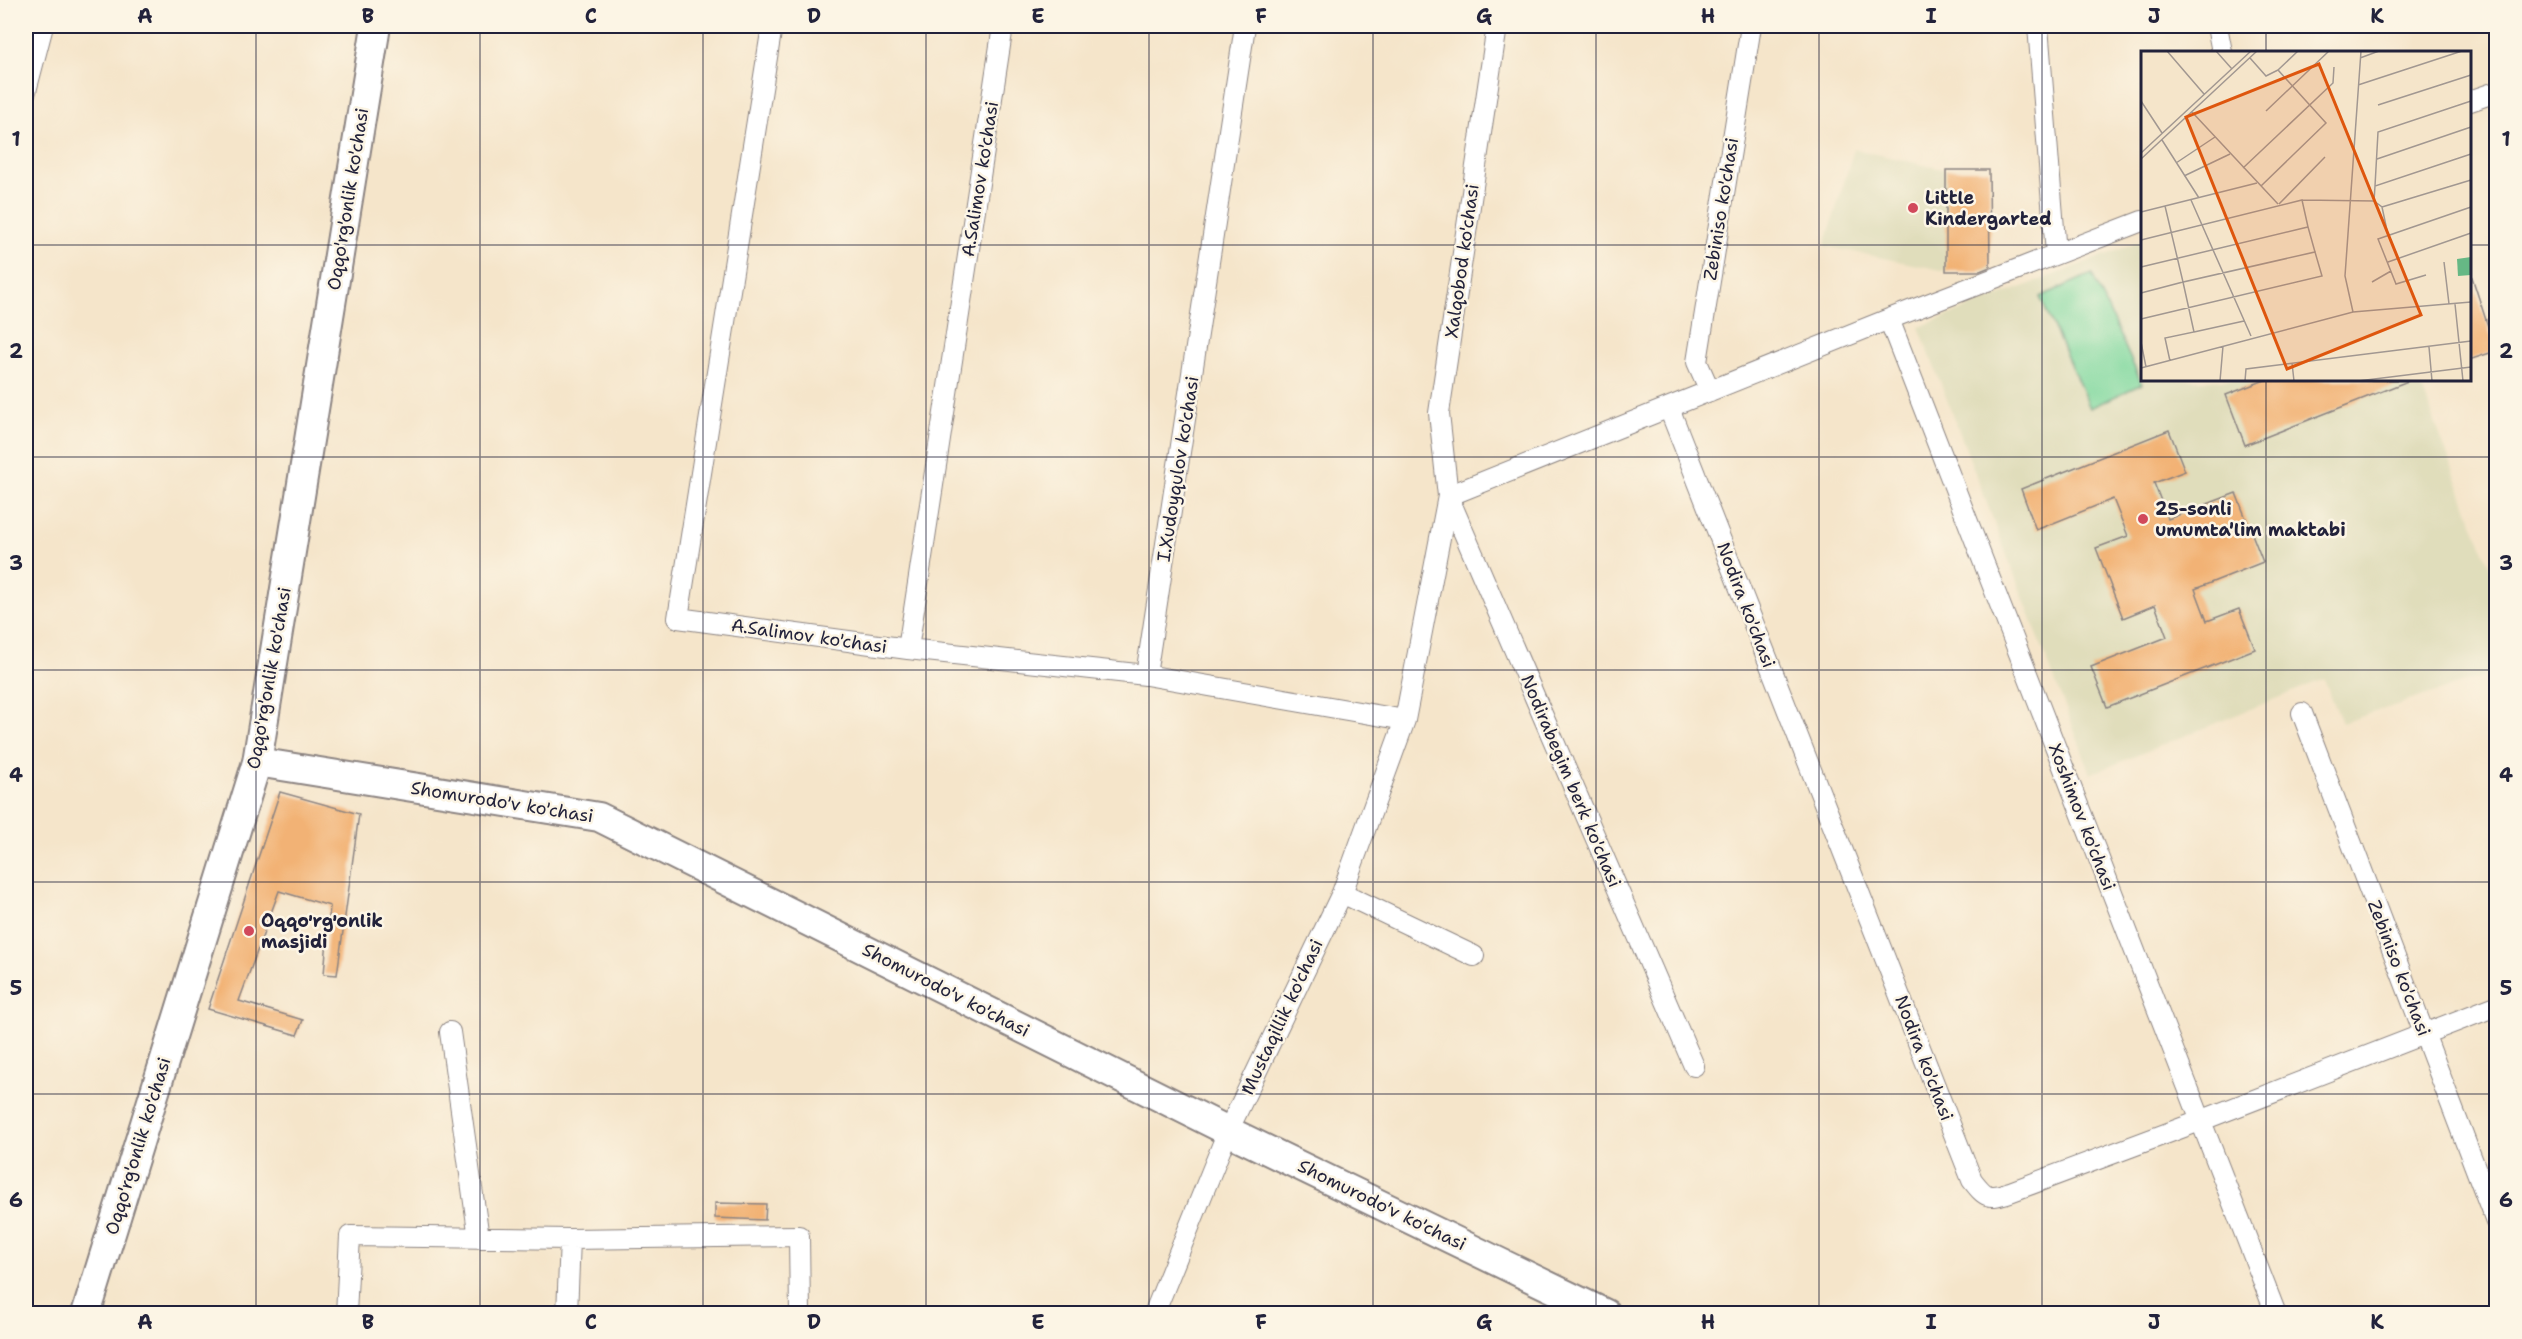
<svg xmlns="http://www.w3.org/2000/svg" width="2522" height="1339" font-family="'Shantell Sans',sans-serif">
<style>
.built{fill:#e0ddbb}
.green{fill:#7ed89e;stroke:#507d6c;stroke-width:1.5}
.building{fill:#f2b274}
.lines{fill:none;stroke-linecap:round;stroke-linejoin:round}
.street-casing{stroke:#8c8482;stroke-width:22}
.secondary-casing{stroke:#8c8482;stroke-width:32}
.street{stroke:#fff;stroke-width:20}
.secondary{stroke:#fff;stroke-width:28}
.grid{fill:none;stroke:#22223b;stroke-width:1.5;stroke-opacity:0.55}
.poi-dot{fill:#d1495b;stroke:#fcf5e5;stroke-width:2}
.labels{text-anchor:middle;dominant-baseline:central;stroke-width:5;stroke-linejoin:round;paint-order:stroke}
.street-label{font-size:18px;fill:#22223b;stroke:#fcf5e5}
.poi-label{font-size:18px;font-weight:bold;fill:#22223b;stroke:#fcf5e5;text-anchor:start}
.inset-road{fill:none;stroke:#a19791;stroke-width:1.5}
.view{fill:#de560e;fill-opacity:0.15;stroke:#de560e;stroke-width:3}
.inset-edge{fill:none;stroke:#22223b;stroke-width:3}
.neatline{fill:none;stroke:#22223b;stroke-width:2}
.grid-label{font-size:20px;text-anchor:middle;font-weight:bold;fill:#22223b}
</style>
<rect width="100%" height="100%" fill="#fcf5e5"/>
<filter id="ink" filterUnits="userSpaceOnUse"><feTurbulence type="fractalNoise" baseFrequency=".0167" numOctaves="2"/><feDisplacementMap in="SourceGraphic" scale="12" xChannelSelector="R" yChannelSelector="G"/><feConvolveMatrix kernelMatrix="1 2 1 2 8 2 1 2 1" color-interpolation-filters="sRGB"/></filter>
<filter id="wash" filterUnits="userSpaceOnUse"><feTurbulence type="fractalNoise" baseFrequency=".008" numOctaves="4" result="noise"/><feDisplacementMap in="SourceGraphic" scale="24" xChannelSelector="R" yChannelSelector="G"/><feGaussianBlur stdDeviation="1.35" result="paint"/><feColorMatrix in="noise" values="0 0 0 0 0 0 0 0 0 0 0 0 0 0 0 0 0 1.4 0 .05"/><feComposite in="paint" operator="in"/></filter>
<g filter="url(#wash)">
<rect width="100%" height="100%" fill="#f5e5ca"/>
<path class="built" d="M 1854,149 L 1946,170 L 1989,170 L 1990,271 L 1946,271 L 1825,246 Z
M 2142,241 L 2142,380 L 2419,380 L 2496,583 L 2496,672 L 2342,723 L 2324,679 L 2091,774 L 1919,327 Z"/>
<path class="green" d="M 2092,274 L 2142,384 L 2090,408 L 2040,297 Z"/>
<g id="blocks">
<path class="building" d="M 1946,170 L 1989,170 L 1990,267 L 1980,271 L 1946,271 Z
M 2472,277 L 2496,351 L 2469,360 L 2469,278 Z
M 2265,380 L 2408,380 L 2408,381 L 2245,445 L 2226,395 Z
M 2169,430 L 2185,471 L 2154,483 L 2168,519 L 2236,493 L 2263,562 L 2195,589 L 2207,621 L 2239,609 L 2255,649 L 2107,707 L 2091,667 L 2167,637 L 2155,605 L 2123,618 L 2096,548 L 2128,536 L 2113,499 L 2036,530 L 2021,489 Z
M 280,792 L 359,814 L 337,975 L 324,974 L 330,906 L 279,891 L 239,1001 L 303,1020 L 297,1035 L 208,1009 Z
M 715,1203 L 766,1204 L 765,1220 L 715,1218 Z"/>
</g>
</g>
<g filter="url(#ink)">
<use href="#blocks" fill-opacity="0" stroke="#8c8482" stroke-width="1.5"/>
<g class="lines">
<defs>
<path id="street" d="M 772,26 L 678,618 L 908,649 L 1003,26
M 1497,26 L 1439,413 L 1448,496 L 1694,1066
M 2038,26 L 2056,254
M 2217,26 L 2222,52
M 26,91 L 43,26
M 2470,101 L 2496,92
M 1889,319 L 2276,1314
M 1710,391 L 1697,362 L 1751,26
M 1669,408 L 1972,1180 C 1986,1198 1988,1199 2010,1192 L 2200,1121 L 2496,1006
M 1448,496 L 1889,319 L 2142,221
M 908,649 L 1146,675 L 1245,26
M 1146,675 L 1405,720 L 1448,496
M 2302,713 L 2496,1222
M 1342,893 L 1474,956
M 450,1032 L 479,1238
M 346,1314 L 350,1236 L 570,1239 L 799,1236 L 800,1314
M 567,1314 L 570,1239
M 1154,1314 L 1228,1131 L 1342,893 L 1405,720"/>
<path id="secondary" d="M 257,762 L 599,817 L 1228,1131 L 1606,1314
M 86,1314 L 257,762 L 376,26"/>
</defs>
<use href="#street" class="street-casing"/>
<use href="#secondary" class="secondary-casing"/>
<use href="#street" class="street"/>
<use href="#secondary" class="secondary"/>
</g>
</g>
<path class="grid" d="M 256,26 L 256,1314M 480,26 L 480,1314M 703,26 L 703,1314M 926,26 L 926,1314M 1149,26 L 1149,1314M 1373,26 L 1373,1314M 1596,26 L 1596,1314M 1819,26 L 1819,1314M 2042,26 L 2042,1314M 2266,26 L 2266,52M 26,245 L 2142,245M 2470,245 L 2496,245M 2266,380 L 2266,1314M 26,457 L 2496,457M 26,670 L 2496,670M 26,882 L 2496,882M 26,1094 L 2496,1094"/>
<g class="poi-dot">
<circle cx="1913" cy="208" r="6"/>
<circle cx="2143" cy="519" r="6"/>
<circle cx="249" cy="931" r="6"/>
</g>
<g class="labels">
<g class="street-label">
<text transform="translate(980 179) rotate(-81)">A.Salimov ko'chasi</text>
<text transform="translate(348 199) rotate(-81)">Oqqo'rg'onlik ko'chasi</text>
<text transform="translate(1721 209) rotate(-81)">Zebiniso ko'chasi</text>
<text transform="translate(1462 261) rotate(-82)">Xalqobod ko'chasi</text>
<text transform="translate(1178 469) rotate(-81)">I.Xudoyqulov ko'chasi</text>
<text transform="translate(1746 605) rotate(69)">Nodira ko'chasi</text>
<text transform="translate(809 636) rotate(8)">A.Salimov ko'chasi</text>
<text transform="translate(269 678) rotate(-80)">Oqqo'rg'onlik ko'chasi</text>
<text transform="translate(1571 781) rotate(67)">Nodirabegim berk ko'chasi</text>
<text transform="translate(502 802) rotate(9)">Shomurodo'v ko'chasi</text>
<text transform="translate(2082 817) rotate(69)">Xoshimov ko'chasi</text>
<text transform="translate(2399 968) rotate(69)">Zebiniso ko'chasi</text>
<text transform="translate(946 990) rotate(27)">Shomurodo'v ko'chasi</text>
<text transform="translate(1282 1017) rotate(-65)">Mustaqillik ko'chasi</text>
<text transform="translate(1924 1058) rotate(69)">Nodira ko'chasi</text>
<text transform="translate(138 1146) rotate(-73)">Oqqo'rg'onlik ko'chasi</text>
<text transform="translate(1382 1205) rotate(26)">Shomurodo'v ko'chasi</text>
</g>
<g class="poi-label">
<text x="1925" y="198">Little<tspan x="1925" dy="21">Kindergarted</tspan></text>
<text x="2155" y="509">25-sonli<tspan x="2155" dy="21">umumta'lim maktabi</tspan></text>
<text x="261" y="921">Oqqo'rg'onlik<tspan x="261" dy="21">masjidi</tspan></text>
</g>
</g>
<g transform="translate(2141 51)">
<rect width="330" height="330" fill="#f5e5ca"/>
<path d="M 330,206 L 330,224 L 317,225 L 316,208 Z" fill="#66b885"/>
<path class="inset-road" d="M 26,0 L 63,43M 75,0 L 91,18M 109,7 L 125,25 L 137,19 L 185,72 L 120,135M 219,7 L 238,0M 137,19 L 157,0M 217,34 L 321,0M 0,50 L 21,82M 237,54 L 330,24M 125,60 L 188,0M 51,61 L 137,153M 21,89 L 58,147M 0,102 L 110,0M 0,108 L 116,0M 236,108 L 330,76M 35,112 L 74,86M 102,117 L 192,32 L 193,16M 43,125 L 89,103M 234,135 L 237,81 L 330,50M 50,149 L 110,285M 161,149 L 233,150 L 234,135 L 330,103M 233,150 L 241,156 L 247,184M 138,153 L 184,106M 241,156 L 330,129M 0,161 L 116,132M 0,189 L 161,149 L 167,176M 247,211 L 330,182M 303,211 L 308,253M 0,216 L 167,176 L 174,201M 285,224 L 255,233 L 237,188 L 330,156M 231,231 L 250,220M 0,242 L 42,231 L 53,281 L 24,287 L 29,310M 314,253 L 322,330M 212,261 L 204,225 L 220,0M 0,268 L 181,225 L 174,201 L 42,231 L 24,155M 53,281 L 103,270M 0,291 L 5,316M 288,296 L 291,330M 151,312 L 153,330M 0,317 L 212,261 L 330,251M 79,330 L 82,295M 104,330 L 105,318 L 330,290M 217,330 L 330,316"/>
<path class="view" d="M 178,13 L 280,264 L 146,318 L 45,66 Z"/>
<rect width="330" height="330" class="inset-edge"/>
</g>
<rect width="2522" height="1339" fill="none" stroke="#fcf5e5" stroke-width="66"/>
<rect x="33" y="33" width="2456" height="1273" class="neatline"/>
<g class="grid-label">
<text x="145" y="23">A</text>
<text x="368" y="23">B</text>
<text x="591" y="23">C</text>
<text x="814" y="23">D</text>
<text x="1038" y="23">E</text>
<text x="1261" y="23">F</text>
<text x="1484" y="23">G</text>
<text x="1708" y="23">H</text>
<text x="1931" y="23">I</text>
<text x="2154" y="23">J</text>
<text x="2377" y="23">K</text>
<text x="16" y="146">1</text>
<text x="2506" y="146">1</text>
<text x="16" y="358">2</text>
<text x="2506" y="358">2</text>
<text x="16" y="570">3</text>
<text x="2506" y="570">3</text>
<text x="16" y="782">4</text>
<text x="2506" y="782">4</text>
<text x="16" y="995">5</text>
<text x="2506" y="995">5</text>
<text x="16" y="1207">6</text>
<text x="2506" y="1207">6</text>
<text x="145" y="1329">A</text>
<text x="368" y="1329">B</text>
<text x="591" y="1329">C</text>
<text x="814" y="1329">D</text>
<text x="1038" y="1329">E</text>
<text x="1261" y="1329">F</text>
<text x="1484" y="1329">G</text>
<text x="1708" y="1329">H</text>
<text x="1931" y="1329">I</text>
<text x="2154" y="1329">J</text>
<text x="2377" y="1329">K</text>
</g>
</svg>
